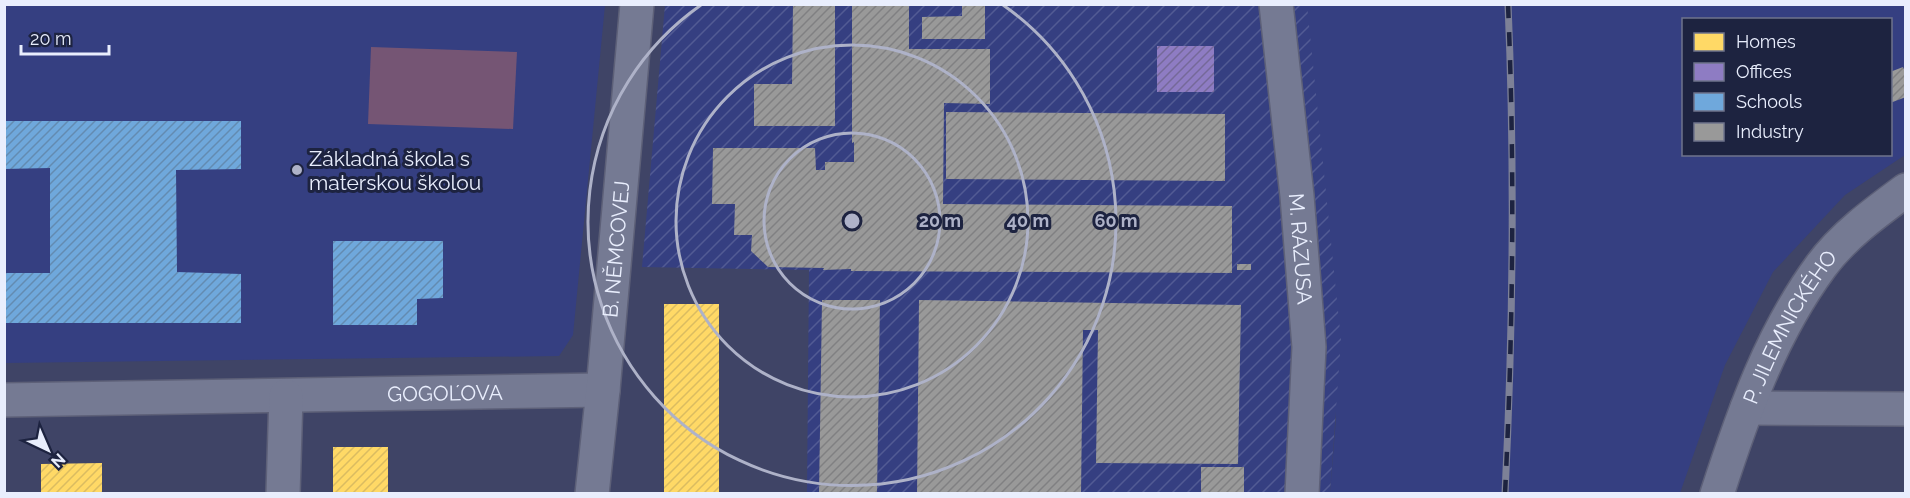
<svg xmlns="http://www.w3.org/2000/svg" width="1910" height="498" font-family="Raleway,sans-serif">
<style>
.built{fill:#353f81;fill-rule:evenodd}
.industrial{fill:url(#industrial-furrows)}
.grass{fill:#755574}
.homes{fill:url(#homes-hatch)}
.offices{fill:url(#offices-hatch)}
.schools{fill:url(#schools-hatch)}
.industry{fill:url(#industry-hatch)}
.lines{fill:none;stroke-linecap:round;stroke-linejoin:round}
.street-casing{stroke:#5d6078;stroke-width:36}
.street{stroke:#757a93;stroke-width:33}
.rail-casing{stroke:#7d8197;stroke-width:7}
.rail{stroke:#1d2340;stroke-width:4.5;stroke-dasharray:14;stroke-linecap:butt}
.ring{fill:none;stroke:#aeb2c8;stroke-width:3}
.poi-dot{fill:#aeb2c8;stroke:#1d2340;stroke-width:2}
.labels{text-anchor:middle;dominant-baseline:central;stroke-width:6;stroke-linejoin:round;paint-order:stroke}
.poi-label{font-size:21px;fill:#e9eefd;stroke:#1d2340;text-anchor:start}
.street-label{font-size:21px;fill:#e9eefd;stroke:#1d2340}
.centre{fill:#aeb2c8;stroke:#1d2340;stroke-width:3}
.ring-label{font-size:18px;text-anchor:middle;font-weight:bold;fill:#aeb2c8;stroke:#1d2340;stroke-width:6;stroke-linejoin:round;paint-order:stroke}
</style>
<defs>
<pattern id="industrial-furrows" width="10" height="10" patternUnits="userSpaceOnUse" patternTransform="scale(1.5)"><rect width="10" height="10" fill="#353f81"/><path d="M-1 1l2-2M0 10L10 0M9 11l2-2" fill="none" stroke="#525b94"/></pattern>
<pattern id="homes-hatch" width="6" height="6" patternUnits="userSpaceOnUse" patternTransform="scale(1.5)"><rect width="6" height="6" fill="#ffd966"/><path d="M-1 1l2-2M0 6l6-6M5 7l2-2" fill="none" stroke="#dabc61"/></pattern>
<pattern id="offices-hatch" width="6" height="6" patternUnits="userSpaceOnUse" patternTransform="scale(1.5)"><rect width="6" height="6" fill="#8e7cc3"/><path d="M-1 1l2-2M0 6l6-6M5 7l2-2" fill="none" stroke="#756999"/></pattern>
<pattern id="schools-hatch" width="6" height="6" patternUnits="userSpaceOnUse" patternTransform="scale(1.5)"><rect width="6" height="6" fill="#6fa8dc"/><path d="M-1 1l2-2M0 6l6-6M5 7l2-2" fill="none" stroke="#638bb1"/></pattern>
<pattern id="industry-hatch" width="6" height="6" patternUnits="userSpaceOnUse" patternTransform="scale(1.5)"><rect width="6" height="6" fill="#999"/><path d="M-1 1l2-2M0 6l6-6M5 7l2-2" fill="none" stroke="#808082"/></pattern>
</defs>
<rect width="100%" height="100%" fill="#3f4466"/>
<path class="built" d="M 4,5 L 605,5 L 573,335 L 559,356 L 5,363 Z
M 1301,5 L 1905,5 L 1905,155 L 1845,195 L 1773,272 L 1725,365 L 1680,493 L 1330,493 L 1336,419 ZM 1684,20 L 1890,20 L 1890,154 L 1684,154 Z"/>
<path class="industrial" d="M 665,5 L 1307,5 L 1341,340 L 1330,493 L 807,493 L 809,270 L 642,267 Z"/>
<path class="grass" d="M 371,47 L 517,52 L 513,129 L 368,124 Z"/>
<path class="homes" d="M 664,304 L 719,304 L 719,494 L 664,494 Z
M 333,447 L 388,447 L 388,494 L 333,494 Z
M 102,463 L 102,494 L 41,494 L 41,464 Z"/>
<path class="offices" d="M 1157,46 L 1214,46 L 1214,92 L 1157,92 Z"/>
<path class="schools" d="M 4,121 L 241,121 L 241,169 L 176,170 L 177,272 L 241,274 L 241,323 L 4,323 L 4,273 L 50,273 L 50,168 L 4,169 Z
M 333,241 L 443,241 L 443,298 L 417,299 L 417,325 L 333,325 Z"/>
<path class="industry" d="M 793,4 L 835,4 L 835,126 L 754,126 L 754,84 L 792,84 Z
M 852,4 L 909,4 L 909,49 L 990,49 L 990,104 L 944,103 L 943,204 L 1232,206 L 1232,273 L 851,271 L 851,269 L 823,270 L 824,268 L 768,267 L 751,251 L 752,235 L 734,235 L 735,204 L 712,204 L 713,148 L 815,148 L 816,170 L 825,170 L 825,162 L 854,162 L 854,142 L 852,143 Z
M 962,5 L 985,5 L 985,39 L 922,39 L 922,17 L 962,16 Z
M 1903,67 L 1906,74 L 1906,97 L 1890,103 L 1890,72 Z
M 946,112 L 1225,114 L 1225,181 L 946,179 Z
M 1237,264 L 1251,264 L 1251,270 L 1237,270 Z
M 822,300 L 880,300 L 877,494 L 819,494 Z
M 919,300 L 1241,305 L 1238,464 L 1096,463 L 1098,330 L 1083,330 L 1081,494 L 917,494 Z
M 1201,467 L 1244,467 L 1244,494 L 1201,494 Z"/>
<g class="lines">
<defs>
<g id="street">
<path id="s1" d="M 1276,4 L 1297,196 L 1309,347 L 1302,494"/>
<path id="s2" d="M 4,400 L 603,390"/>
<path d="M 1747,408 L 1906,409"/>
<path d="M 283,494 L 286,396"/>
<path id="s3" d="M 592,494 L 603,390 L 637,4"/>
<path id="s4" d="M 1717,494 C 1743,414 1771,334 1821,266 C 1843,236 1876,212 1906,190"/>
</g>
</defs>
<use href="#street" class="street-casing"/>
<use href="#street" class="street"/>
<defs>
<path id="rail" d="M 1505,494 C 1513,330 1515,168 1508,4"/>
</defs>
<use href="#rail" class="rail-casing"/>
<use href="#rail" class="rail"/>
</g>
<g class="ring">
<circle cx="852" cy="221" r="88"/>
<circle cx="852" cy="221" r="176"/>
<path d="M1003 5A264 264 0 1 1 701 5"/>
</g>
<circle class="poi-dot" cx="297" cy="170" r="6"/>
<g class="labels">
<g class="poi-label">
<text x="309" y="158">Základná škola s<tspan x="309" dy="24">materskou školou</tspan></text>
</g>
<g class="street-label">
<text stroke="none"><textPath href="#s3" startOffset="246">B. NĚMCOVEJ</textPath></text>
<text stroke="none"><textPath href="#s1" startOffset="246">M. RÁZUSA</textPath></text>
<text stroke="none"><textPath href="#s4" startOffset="183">P. JILEMNICKÉHO</textPath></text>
<text stroke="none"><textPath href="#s2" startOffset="441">GOGOĽOVA</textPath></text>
</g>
</g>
<circle cx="852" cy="221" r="9" class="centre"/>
<g class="ring-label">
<text x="940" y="227">20 m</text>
<text x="1028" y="227">40 m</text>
<text x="1116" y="227">60 m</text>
</g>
<rect width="1910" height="498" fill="none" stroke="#e9eefd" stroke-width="12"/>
<rect x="1682" y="18" width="210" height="138" fill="#1d2340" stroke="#6f748c" stroke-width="1.5"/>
<rect x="1694" y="33" width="30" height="18" fill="#ffd966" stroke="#6f748c" stroke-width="1.5"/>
<text x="1736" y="48" font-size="18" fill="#e9eefd">Homes</text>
<rect x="1694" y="63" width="30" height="18" fill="#8e7cc3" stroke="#6f748c" stroke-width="1.5"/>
<text x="1736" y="78" font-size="18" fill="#e9eefd">Offices</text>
<rect x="1694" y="93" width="30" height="18" fill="#6fa8dc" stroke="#6f748c" stroke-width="1.5"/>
<text x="1736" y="108" font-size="18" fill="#e9eefd">Schools</text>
<rect x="1694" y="123" width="30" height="18" fill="#999999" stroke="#6f748c" stroke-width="1.5"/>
<text x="1736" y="138" font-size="18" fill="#e9eefd">Industry</text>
<g transform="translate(48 450) rotate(136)" stroke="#1d2340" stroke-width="4.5" paint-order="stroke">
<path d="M0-4.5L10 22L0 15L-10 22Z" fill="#e9eefd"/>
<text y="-9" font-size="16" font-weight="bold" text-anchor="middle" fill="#e9eefd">N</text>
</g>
<path d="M21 45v9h88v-9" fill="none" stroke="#e9eefd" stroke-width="3"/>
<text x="30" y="45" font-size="18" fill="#e9eefd" stroke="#1d2340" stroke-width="4.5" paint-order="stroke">20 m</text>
</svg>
